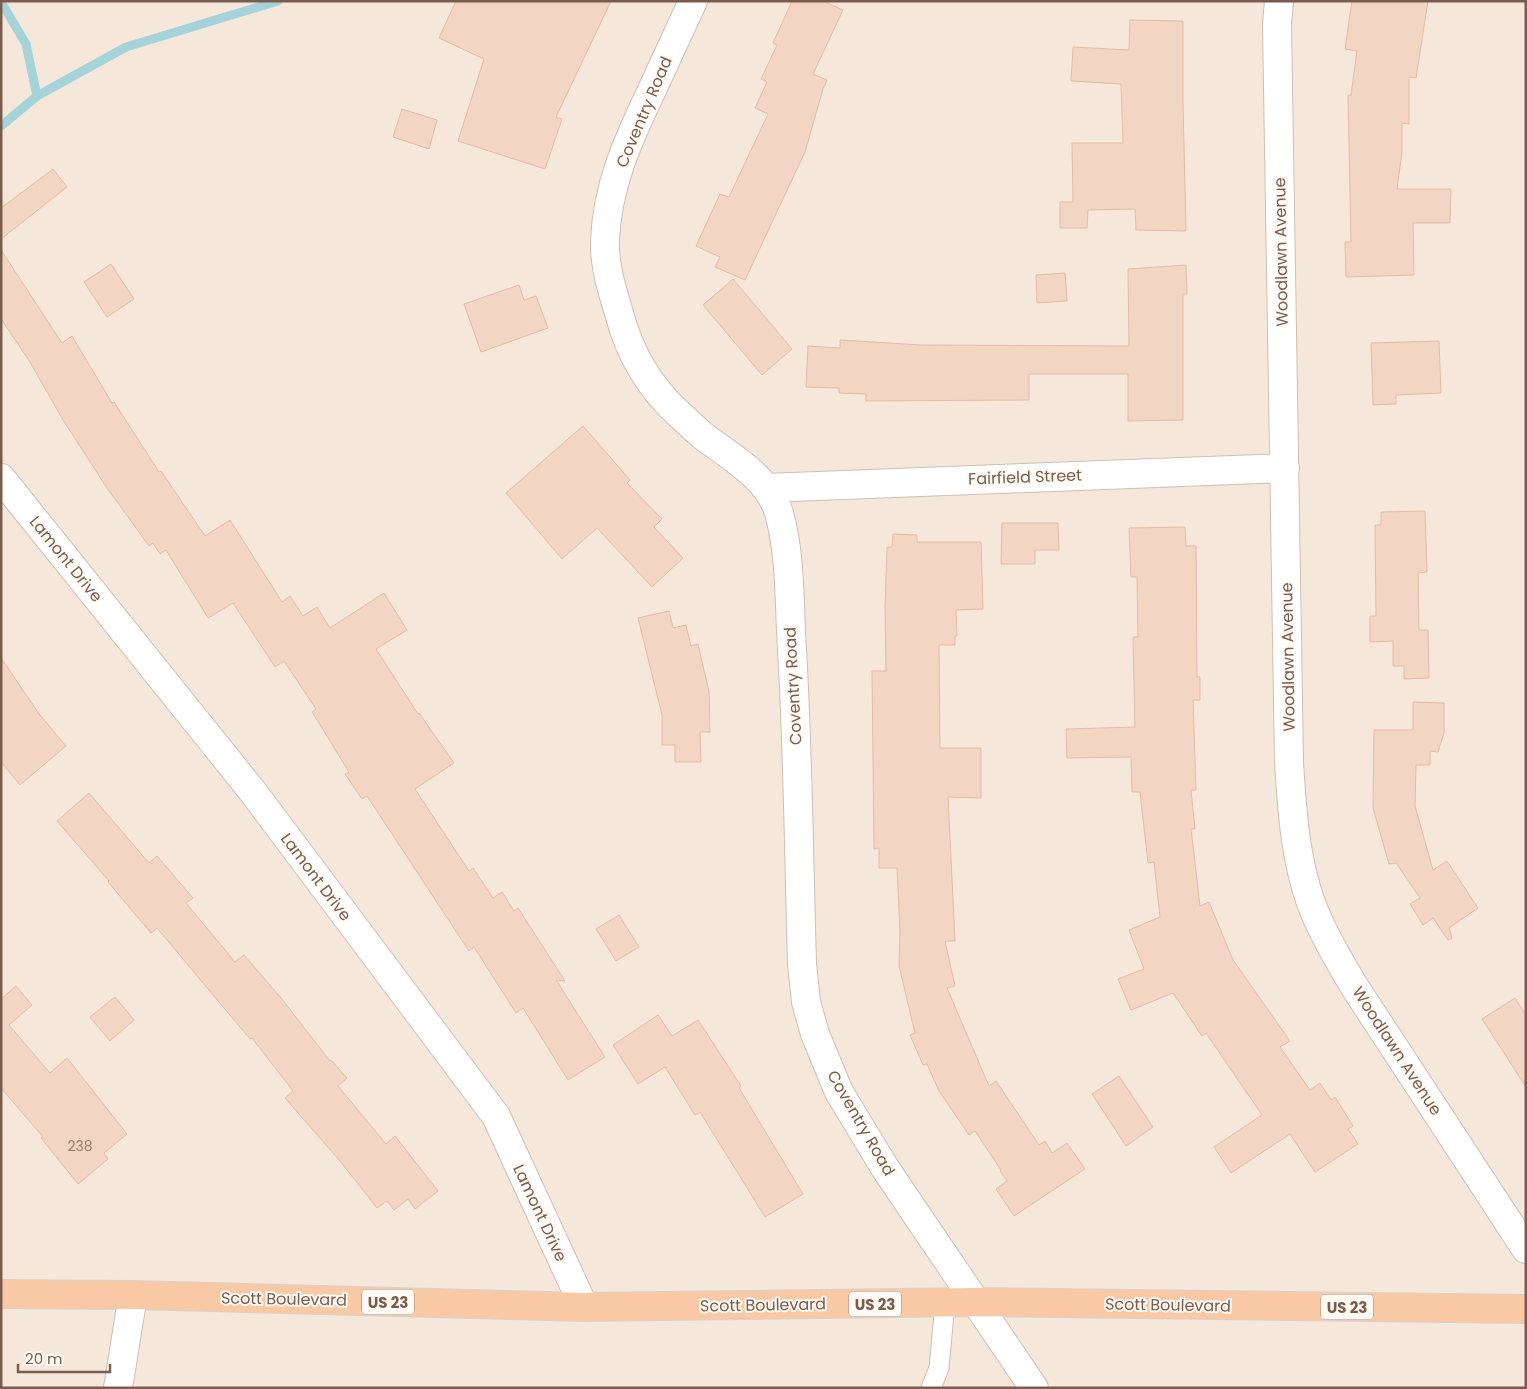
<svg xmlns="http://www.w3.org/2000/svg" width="1527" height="1389" font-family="Poppins,sans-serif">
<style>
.residential{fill:#f5e8da}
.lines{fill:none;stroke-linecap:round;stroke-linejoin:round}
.stream{stroke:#a5d3da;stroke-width:9}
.building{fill:#f3d5c3;stroke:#e6bba3}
.service-casing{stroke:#d1beb0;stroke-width:21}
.minor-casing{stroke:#d1beb0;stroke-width:30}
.trunk-casing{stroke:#dad1cd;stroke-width:30}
.service{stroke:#fff;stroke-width:19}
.minor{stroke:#fff;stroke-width:28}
.trunk{stroke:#f9c8a4;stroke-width:28}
.labels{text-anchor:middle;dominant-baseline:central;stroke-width:4;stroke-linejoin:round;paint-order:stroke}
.number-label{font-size:14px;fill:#987a6a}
.shield{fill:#fffaf3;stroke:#a28b7f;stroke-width:1}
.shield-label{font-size:15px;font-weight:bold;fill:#7a5c4d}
.street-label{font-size:16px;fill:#7a5c4d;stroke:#fffaf3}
</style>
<rect width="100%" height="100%" fill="#fdf6ec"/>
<path class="residential" d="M 1,1 L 1526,1 L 1526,1388 L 1,1388 Z"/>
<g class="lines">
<path class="stream" d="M 1,2 L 26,44 L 37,96
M 1,126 L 37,96 L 126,47 L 278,1"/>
</g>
<path class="building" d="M 456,1 L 611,1 L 556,117 L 562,119 L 545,169 L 458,141 L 484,59 L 439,38 Z
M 792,1 L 823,1 L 843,10 L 813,74 L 827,80 L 823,89 L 805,152 L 745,280 L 715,267 L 720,257 L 696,246 L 720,194 L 729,197 L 768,114 L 755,108 L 767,82 L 761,79 L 777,45 L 773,43 Z
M 1352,1 L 1428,1 L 1416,78 L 1409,77 L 1409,124 L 1402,123 L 1402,152 L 1397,189 L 1451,189 L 1450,223 L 1413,223 L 1414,275 L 1346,277 L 1345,242 L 1351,242 L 1348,95 L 1351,95 L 1357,51 L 1345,49 Z
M 1130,20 L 1183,21 L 1183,102 L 1186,231 L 1136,230 L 1135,209 L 1088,210 L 1087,228 L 1060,228 L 1060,202 L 1073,202 L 1072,143 L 1123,143 L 1121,84 L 1071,81 L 1073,47 L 1129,50 Z
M 402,109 L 437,120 L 429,149 L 393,137 Z
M 53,169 L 67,187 L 1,239 L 1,208 Z
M 1,250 L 62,343 L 72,336 L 112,403 L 114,402 L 159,472 L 161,471 L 205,536 L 230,520 L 282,602 L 290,596 L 303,616 L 317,607 L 330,628 L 384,593 L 407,630 L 376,649 L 418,714 L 419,713 L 454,763 L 415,789 L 469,871 L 473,868 L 493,898 L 502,892 L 514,911 L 518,908 L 565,981 L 556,980 L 605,1057 L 568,1080 L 523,1008 L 516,1013 L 474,947 L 469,951 L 367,796 L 362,799 L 345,774 L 349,772 L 312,712 L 316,709 L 284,661 L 275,667 L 233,603 L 208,618 L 166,550 L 160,554 L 153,543 L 149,546 L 107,488 L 63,420 L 30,362 L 1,319 Z
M 111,264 L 134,299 L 107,317 L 84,282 Z
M 1186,265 L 1187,294 L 1183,294 L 1183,420 L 1128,421 L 1128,374 L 1029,374 L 1029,400 L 866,401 L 866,394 L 839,393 L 839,388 L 806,387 L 808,346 L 840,348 L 840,340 L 922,345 L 1129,346 L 1128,269 Z
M 1065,273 L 1067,301 L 1037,303 L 1036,275 Z
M 733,279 L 792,349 L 762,375 L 703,305 Z
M 519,285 L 524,300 L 536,296 L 548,328 L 481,352 L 464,304 Z
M 1439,341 L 1441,393 L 1396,395 L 1396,404 L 1373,405 L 1371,343 Z
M 583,426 L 630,480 L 627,483 L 662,519 L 654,527 L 683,558 L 652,587 L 597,528 L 562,559 L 506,493 Z
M 1425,511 L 1427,572 L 1418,573 L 1419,630 L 1428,630 L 1429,678 L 1404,679 L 1404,666 L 1393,666 L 1393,641 L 1370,642 L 1370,616 L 1376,616 L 1375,525 L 1381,525 L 1381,512 Z
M 1002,523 L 1058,523 L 1059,550 L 1035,550 L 1035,564 L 1001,564 Z
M 1185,527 L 1186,546 L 1196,546 L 1197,677 L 1200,677 L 1200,700 L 1193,700 L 1196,790 L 1191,790 L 1195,829 L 1191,829 L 1200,906 L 1209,902 L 1233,960 L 1290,1041 L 1280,1047 L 1310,1090 L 1320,1083 L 1331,1100 L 1335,1097 L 1353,1126 L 1348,1129 L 1358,1144 L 1315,1172 L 1290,1134 L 1231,1173 L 1214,1147 L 1262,1115 L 1206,1033 L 1202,1036 L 1173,993 L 1131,1010 L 1118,979 L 1144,969 L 1129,930 L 1160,917 L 1154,862 L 1148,863 L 1140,792 L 1132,792 L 1131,757 L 1067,758 L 1066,729 L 1135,727 L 1133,637 L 1138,637 L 1137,577 L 1131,577 L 1129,528 Z
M 893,534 L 917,535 L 917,542 L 981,542 L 983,609 L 956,610 L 957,636 L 955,636 L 955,645 L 939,645 L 940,748 L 981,748 L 981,798 L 948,797 L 955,941 L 945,941 L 955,986 L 947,988 L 989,1086 L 996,1081 L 1039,1145 L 1045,1141 L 1052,1153 L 1067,1143 L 1085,1169 L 1014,1216 L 996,1189 L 1007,1181 L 1000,1171 L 1001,1170 L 975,1131 L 969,1135 L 939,1091 L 927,1064 L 923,1065 L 910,1035 L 915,1033 L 899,966 L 900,931 L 897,868 L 879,868 L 879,848 L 874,849 L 872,671 L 886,671 L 885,609 L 887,547 L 892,547 Z
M 669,611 L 673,628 L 686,625 L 691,646 L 698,644 L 709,692 L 710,732 L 700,732 L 701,762 L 675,762 L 675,745 L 662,745 L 662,715 L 638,618 Z
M 1,658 L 40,715 L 66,746 L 20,785 L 1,762 Z
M 1413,702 L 1444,703 L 1444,733 L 1438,752 L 1430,751 L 1430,765 L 1416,765 L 1415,806 L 1433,870 L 1447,861 L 1478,908 L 1449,928 L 1452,938 L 1448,940 L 1433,918 L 1423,925 L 1410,904 L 1420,898 L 1396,863 L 1389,864 L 1373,808 L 1374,730 L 1413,730 Z
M 89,793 L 149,863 L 157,856 L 193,898 L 186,903 L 235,962 L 244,955 L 281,998 L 330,1061 L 331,1060 L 347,1078 L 338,1086 L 386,1144 L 395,1136 L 438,1191 L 415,1209 L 408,1199 L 394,1210 L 387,1201 L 377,1208 L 340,1161 L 285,1098 L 293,1091 L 252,1038 L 250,1039 L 157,928 L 151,933 L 108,882 L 109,881 L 57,821 Z
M 619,915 L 639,947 L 616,961 L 596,929 Z
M 16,986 L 32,1005 L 9,1025 L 50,1073 L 67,1058 L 127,1134 L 104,1153 L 108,1159 L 78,1184 L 41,1138 L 43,1137 L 1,1088 L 1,999 Z
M 115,997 L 134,1020 L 110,1041 L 90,1017 Z
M 1515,998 L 1526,1015 L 1526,1087 L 1482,1019 Z
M 658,1015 L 672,1036 L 698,1020 L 741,1086 L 739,1088 L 803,1194 L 765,1217 L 700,1112 L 695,1115 L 665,1067 L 638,1084 L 613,1045 Z
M 1119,1076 L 1153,1127 L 1126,1146 L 1092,1094 Z"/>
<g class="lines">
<defs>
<path id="service" d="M 931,1388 L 939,1368 L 945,1303"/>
<path id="minor" d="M 693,1 C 679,31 665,62 651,92 C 628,140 607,186 605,241 C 604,265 612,290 619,313 C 629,352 650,388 680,415 C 688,422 695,429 703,436 C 731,457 769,478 779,513 C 791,556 789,604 792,649 C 798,754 799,859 802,964 L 806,1002 L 815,1034 L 839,1092 L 885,1168 L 1034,1388
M 1279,1 L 1277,24 L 1289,763 C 1292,810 1295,858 1311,903 C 1322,932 1338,959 1354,986 L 1526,1249
M 1,478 L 253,792 L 496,1116 L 584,1307
M 766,488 L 1285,468
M 118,1388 L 133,1295"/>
<path id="trunk" d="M 1,1294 L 133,1295 L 584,1307 L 975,1302 L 1526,1309"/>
</defs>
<use href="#service" class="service-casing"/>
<use href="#minor" class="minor-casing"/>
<use href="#trunk" class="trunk-casing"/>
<use href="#service" class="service"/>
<use href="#minor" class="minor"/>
<use href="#trunk" class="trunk"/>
</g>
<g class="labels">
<g class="number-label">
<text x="80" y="1146">238</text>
</g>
<g class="shield">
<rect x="362" y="1289.5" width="52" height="25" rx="4"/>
<rect x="849" y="1291.5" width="52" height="25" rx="4"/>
<rect x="1321" y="1294.5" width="52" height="25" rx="4"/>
</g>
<g class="shield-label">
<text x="388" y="1302">US 23</text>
<text x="875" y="1304">US 23</text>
<text x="1347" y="1307">US 23</text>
</g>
<g class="street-label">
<text transform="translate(644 112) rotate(-67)">Coventry Road</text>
<text transform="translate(1281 252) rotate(-91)">Woodlawn Avenue</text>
<text transform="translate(1025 477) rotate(-2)">Fairfield Street</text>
<text transform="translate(66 559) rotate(51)">Lamont Drive</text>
<text transform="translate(1288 657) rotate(-91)">Woodlawn Avenue</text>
<text transform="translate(793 686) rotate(-93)">Coventry Road</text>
<text transform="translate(316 877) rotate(53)">Lamont Drive</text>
<text transform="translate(1397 1051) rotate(57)">Woodlawn Avenue</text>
<text transform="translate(861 1123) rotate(60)">Coventry Road</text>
<text transform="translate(540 1213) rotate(65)">Lamont Drive</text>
<text transform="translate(284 1299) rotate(1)">Scott Boulevard</text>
<text transform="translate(763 1305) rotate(-1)">Scott Boulevard</text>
<text transform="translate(1168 1305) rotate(1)">Scott Boulevard</text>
</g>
</g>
<rect width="1527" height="1389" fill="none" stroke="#7a5c4d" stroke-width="5"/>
<path d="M18 1364v8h92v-8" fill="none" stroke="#7a5c4d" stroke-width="2.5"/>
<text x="25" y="1364" font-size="15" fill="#7a5c4d" stroke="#fffaf3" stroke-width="4" paint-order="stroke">20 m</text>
</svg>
